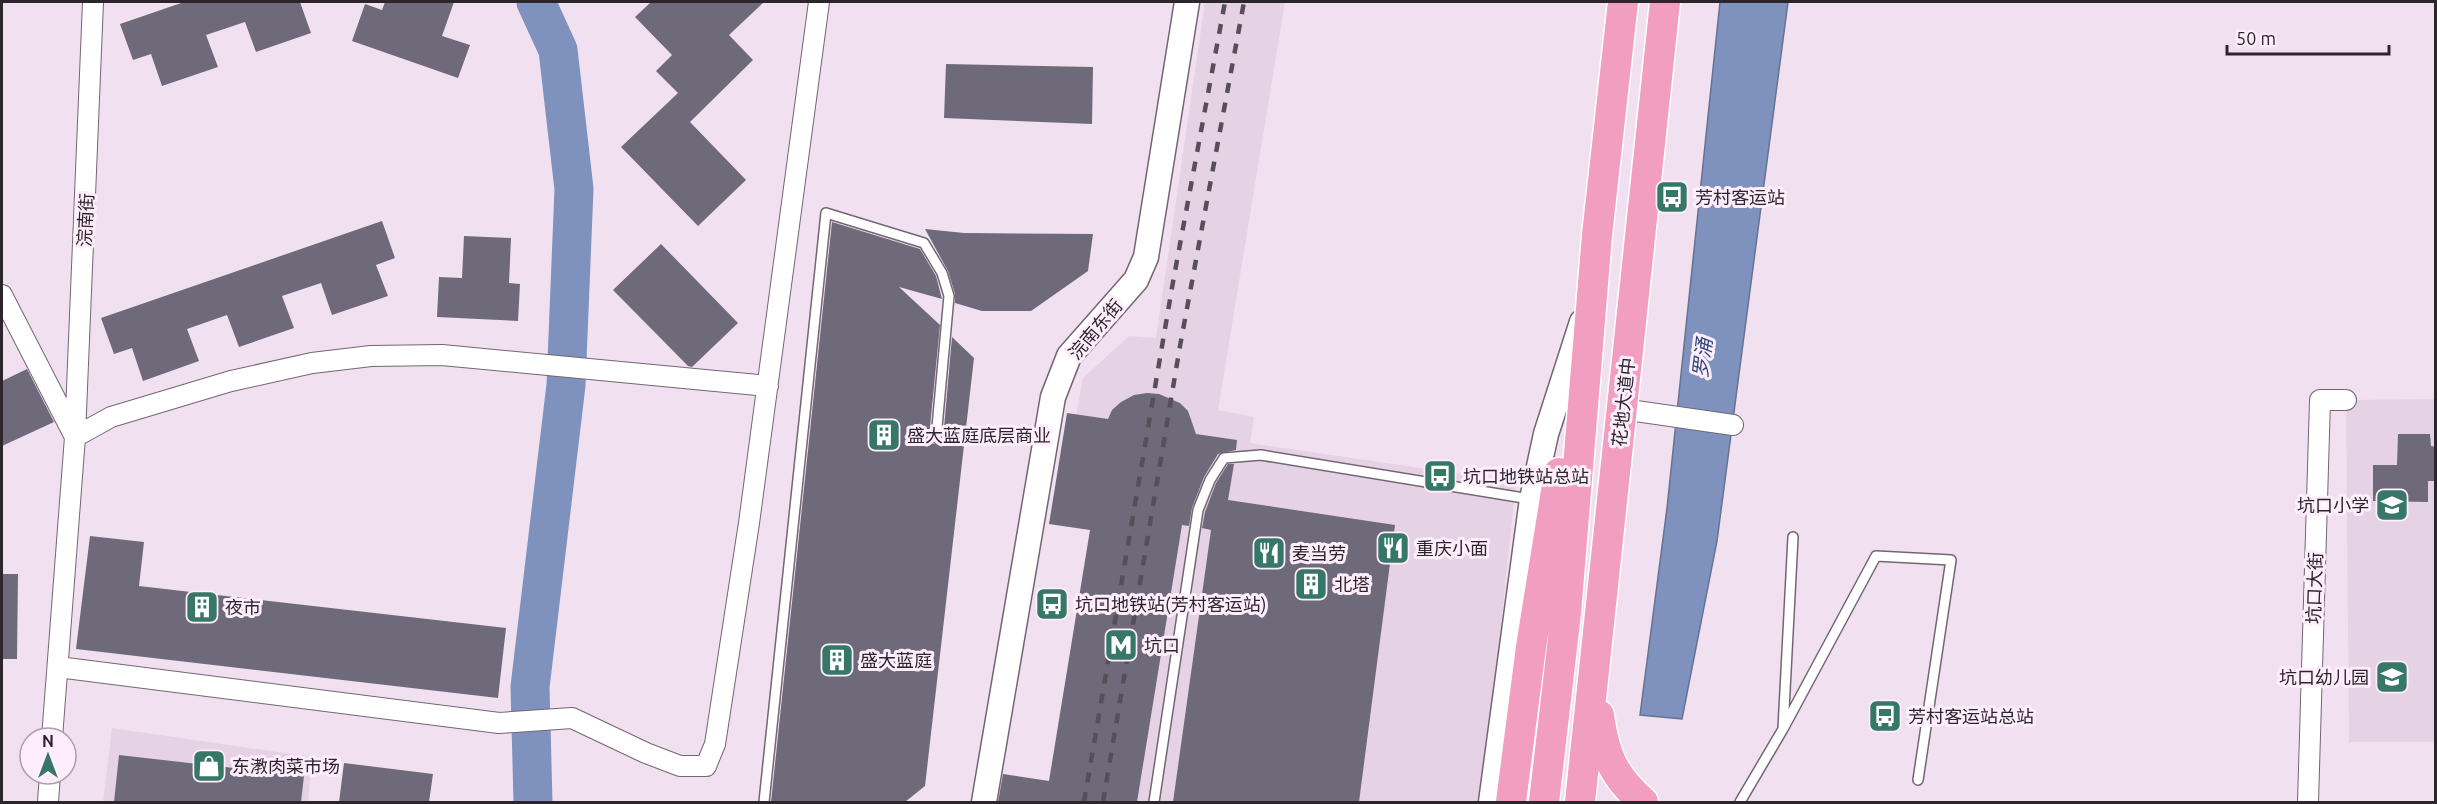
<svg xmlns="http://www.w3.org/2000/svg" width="2437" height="804" font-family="Ubuntu,'Noto Sans SC',sans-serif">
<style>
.built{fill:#e6d2e5}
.water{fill:#7f92bd;stroke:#667292;stroke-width:1.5}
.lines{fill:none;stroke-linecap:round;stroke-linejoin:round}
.river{stroke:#7f92bd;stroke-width:39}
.building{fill:#6e6a7a}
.service-casing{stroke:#736673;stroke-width:12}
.minor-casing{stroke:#736673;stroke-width:22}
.tertiary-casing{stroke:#736673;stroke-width:27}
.primary-casing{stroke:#fff;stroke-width:33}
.service{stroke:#fff;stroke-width:9}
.minor{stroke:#fff;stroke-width:20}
.tertiary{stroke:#fff;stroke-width:24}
.primary{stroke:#f19ec0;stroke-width:30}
.rail{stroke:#574f57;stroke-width:4.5;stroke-dasharray:10 10;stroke-linecap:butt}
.labels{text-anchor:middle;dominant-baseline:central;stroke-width:6;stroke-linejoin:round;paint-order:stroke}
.poi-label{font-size:18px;fill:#2c262c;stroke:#feeefd;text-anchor:start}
.street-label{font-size:18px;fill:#2c262c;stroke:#feeefd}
.water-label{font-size:20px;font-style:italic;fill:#324880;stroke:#feeefd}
</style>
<rect width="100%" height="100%" fill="#f1e1f0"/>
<path class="built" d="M 1205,2 L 1285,2 L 1218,410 L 1254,417 L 1250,443 L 1516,482 L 1497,665 L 1478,802 L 1134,802 L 1171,563 L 1196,434 L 1076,415 L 1083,378 L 1129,336 L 1156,338 Z
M 2435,399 L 2435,742 L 2349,742 L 2346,400 Z
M 112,728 L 312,757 L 308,802 L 103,802 Z"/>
<path class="water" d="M 1720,2 L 1788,2 L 1717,541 L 1682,719 L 1640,715 L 1667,508 Z"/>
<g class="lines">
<path class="river" d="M 533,802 L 530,687 L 566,385 L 574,189 L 558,50 L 536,2"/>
</g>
<path class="building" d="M 184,2 L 300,2 L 311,33 L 256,52 L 245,22 L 206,35 L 218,67 L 162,86 L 151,54 L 133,60 L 120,24 Z
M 385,2 L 454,2 L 442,36 L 470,45 L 458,78 L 352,41 L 365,4 L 382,10 Z
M 651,2 L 764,2 L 729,35 L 753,60 L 690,122 L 746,180 L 698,226 L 621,147 L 678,93 L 656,71 L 672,55 L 635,17 Z
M 946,64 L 1093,67 L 1092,124 L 944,118 Z
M 382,221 L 395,258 L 376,265 L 388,296 L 332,315 L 321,283 L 282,296 L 294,328 L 239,347 L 227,315 L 187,329 L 199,361 L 143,381 L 132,348 L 114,354 L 101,318 Z
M 832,222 L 920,249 L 936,276 L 942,299 L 899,287 L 940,325 L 929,437 L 933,444 L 939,444 L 943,439 L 952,337 L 974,358 L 925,786 L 905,802 L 771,802 Z
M 925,229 L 964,233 L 1093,234 L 1088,271 L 1031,311 L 982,311 L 955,303 L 955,294 L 948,271 Z
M 464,236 L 511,238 L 509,283 L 520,284 L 518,321 L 437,317 L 439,277 L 462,278 Z
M 661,244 L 738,323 L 692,367 L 688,366 L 613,290 Z
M 27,369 L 54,422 L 2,446 L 2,381 Z
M 1147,393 L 1159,394 L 1180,403 L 1188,411 L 1196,434 L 1237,440 L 1236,450 L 1218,454 L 1204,477 L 1192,508 L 1189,526 L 1182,525 L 1137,802 L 998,802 L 1003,774 L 1049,781 L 1090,530 L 1049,524 L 1067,413 L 1108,419 L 1112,410 L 1121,402 L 1134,395 Z
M 2398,434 L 2430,434 L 2431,446 L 2436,447 L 2436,481 L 2428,481 L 2428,502 L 2373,501 L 2373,465 L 2397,465 Z
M 1228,464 L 1234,464 L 1228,500 L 1395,525 L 1359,802 L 1173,802 L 1211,530 L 1202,528 L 1205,512 L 1216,483 Z
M 90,536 L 144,542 L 139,586 L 506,628 L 498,698 L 76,649 Z
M 2,574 L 18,574 L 17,659 L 2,659 Z
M 119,755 L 304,776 L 301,802 L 114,802 Z
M 344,763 L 433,774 L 429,802 L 339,802 Z"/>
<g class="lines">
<defs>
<path id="service" d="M 1783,729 L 1876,556 L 1951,560 L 1918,780
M 764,802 L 826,213 L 924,243 L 942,273 L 949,296 L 936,438
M 1154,802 L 1198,510 L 1210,480 L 1224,458 L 1261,455 L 1530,499
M 1740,802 L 1783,729 L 1793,537"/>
<path id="minor" d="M 2,295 L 75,437 L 52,738
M 1622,409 L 1733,425
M 75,436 L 93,2
M 75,437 L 111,417 L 231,381 L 312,363 L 371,356 L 442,355 L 768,386
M 58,667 L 499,723 L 572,718 L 646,753 L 680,766 L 706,766 L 715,744 L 749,523 L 819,2
M 48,802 L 50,774
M 2308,802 L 2320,400 L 2346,400"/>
<path id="tertiary" d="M 984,802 L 1053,397 L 1069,356 L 1136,280 L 1146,257 L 1187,2
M 1491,802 L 1532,499 L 1546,434 L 1582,322"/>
<path id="primary" d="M 1599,715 C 1604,754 1613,776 1643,802
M 1511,802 L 1531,647 L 1559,473
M 1544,802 L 1566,613 L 1597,235 L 1623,2
M 1580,802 L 1665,2"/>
</defs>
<use href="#service" class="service-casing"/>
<use href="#minor" class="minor-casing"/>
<use href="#tertiary" class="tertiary-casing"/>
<use href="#primary" class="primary-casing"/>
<use href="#service" class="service"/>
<use href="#minor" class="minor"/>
<use href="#tertiary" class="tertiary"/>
<use href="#primary" class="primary"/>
<path class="rail" d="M 1084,802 L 1173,282 L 1225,2
M 1103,802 L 1180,346 L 1244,2"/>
</g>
<defs>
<symbol id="bus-square" viewBox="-11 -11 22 22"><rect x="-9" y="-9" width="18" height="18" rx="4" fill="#367767" stroke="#feeefd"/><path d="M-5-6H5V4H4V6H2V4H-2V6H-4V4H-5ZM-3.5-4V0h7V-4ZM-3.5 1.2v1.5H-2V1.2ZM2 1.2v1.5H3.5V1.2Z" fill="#fff"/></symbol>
<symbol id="building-square" viewBox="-11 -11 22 22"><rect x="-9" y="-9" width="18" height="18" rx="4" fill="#367767" stroke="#feeefd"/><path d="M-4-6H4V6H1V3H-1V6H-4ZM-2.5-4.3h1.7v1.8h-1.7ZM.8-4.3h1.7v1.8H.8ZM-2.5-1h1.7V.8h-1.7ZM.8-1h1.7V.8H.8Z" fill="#fff"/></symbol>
<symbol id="school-square" viewBox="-11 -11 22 22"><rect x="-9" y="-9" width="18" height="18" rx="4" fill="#367767" stroke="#feeefd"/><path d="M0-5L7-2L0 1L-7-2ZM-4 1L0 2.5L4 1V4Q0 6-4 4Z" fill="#fff"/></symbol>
<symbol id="restaurant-square" viewBox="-11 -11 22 22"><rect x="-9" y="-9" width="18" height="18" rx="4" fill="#367767" stroke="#feeefd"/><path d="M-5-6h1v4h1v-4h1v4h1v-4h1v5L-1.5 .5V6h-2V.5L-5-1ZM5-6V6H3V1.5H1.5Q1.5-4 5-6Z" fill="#fff"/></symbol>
<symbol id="metro-square" viewBox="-11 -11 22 22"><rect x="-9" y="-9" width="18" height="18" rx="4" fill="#367767" stroke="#feeefd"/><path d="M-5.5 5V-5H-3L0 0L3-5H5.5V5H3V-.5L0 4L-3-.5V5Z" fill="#fff"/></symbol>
<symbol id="shop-square" viewBox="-11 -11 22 22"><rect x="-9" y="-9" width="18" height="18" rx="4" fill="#367767" stroke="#feeefd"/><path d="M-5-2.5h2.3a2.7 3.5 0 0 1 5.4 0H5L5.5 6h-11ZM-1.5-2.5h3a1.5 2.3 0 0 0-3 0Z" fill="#fff"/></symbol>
</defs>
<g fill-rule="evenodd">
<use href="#bus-square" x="1653" y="178" width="38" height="38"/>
<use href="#building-square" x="865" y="416" width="38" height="38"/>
<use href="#bus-square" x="1421" y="457" width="38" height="38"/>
<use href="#school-square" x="2373" y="486" width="38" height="38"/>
<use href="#restaurant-square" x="1374" y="529" width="38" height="38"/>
<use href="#restaurant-square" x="1250" y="534" width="38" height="38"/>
<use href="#building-square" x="1292" y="565" width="38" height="38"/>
<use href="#bus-square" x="1033" y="585" width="38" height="38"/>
<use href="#building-square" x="183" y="588" width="38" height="38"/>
<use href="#metro-square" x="1102" y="626" width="38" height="38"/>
<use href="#building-square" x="818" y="641" width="38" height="38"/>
<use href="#school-square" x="2373" y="658" width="38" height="38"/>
<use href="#bus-square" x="1866" y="697" width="38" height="38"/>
<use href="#shop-square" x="190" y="747" width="38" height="38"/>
</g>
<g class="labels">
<g class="poi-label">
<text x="1695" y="197">芳村客运站</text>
<text x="907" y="435">盛大蓝庭底层商业</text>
<text x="1463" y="476">坑口地铁站总站</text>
<text x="2369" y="505" text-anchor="end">坑口小学</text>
<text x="1416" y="548">重庆小面</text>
<text x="1292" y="553">麦当劳</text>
<text x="1334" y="584">北塔</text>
<text x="1075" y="604">坑口地铁站(芳村客运站)</text>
<text x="225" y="607">夜市</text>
<text x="1144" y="645">坑口</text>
<text x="860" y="660">盛大蓝庭</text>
<text x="2369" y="677" text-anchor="end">坑口幼儿园</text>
<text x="1908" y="716">芳村客运站总站</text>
<text x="232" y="766">东漖肉菜市场</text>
</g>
<g class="street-label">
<text transform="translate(85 220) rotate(-87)">浣南街</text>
<text transform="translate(1095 329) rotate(-50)">浣南东街</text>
<text transform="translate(1623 402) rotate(-84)">花地大道中</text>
<text transform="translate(2314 588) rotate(-88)">坑口大街</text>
</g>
<g class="water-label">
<text transform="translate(1702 358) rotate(-83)">罗涌</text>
</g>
</g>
<rect width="2437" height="804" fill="none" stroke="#2c262c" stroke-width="6"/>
<g transform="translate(48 756)"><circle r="28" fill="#feeefd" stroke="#aa9ea9" stroke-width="1.5"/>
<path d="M0-4.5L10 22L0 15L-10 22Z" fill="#367767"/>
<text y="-9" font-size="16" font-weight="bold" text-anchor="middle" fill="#2c262c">N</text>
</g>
<path d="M2227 45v9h162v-9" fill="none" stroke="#2c262c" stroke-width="3"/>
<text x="2236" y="45" font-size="18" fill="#2c262c" stroke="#feeefd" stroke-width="4.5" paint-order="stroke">50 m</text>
</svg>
